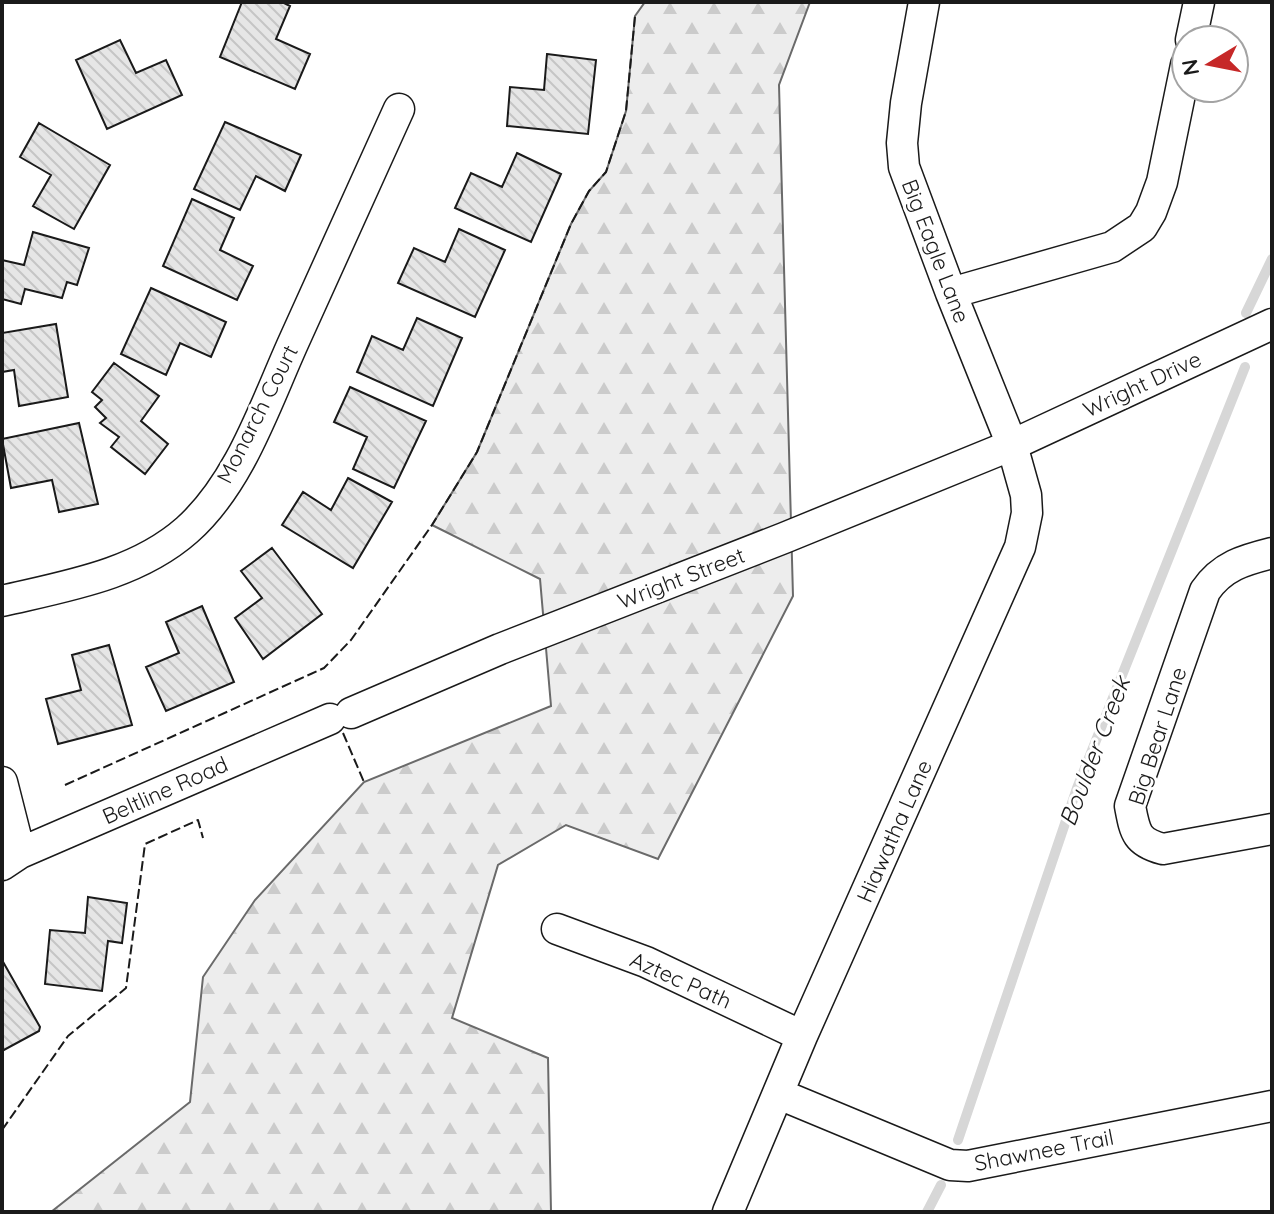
<svg xmlns="http://www.w3.org/2000/svg" width="1274" height="1214" font-family="Quicksand,sans-serif">
<style>
.forest{fill:url(#forest-firs);stroke:#6a6a6a;stroke-width:2}
.lines{fill:none;stroke-linecap:round;stroke-linejoin:round}
.stream{stroke:#d7d7d7;stroke-width:10}
.building{fill:url(#building-back-hatch);stroke:#1a1a1a;stroke-width:2}
.minor-casing{stroke:#1a1a1a;stroke-width:33}
.minor{stroke:#fff;stroke-width:30}
.fence{stroke:#1a1a1a;stroke-width:2;stroke-dasharray:10 4;stroke-linecap:butt}
.labels{text-anchor:middle;dominant-baseline:central;stroke-width:6;stroke-linejoin:round;paint-order:stroke}
.street-label{font-size:22px;fill:#1a1a1a;stroke:#fff}
.water-label{font-size:24px;font-style:italic;fill:#1a1a1a;stroke:#fff}
</style>
<defs>
<pattern id="forest-firs" width="22" height="20" patternUnits="userSpaceOnUse" patternTransform="scale(2)"><rect width="22" height="20" fill="#ededed"/><path d="M5 1l3.5 6h-7zM16 11l3.5 6h-7z" fill="#cbcbcb"/></pattern>
<pattern id="building-back-hatch" width="6" height="6" patternUnits="userSpaceOnUse" patternTransform="scale(2)"><rect width="6" height="6" fill="#e6e6e6"/><path d="M-1 5l2 2M0 0l6 6M5-1l2 2" fill="none" stroke="#c5c5c5"/></pattern>
</defs>
<rect width="100%" height="100%" fill="#fff"/>
<path class="forest" d="M 645,2 L 810,2 L 779,85 L 793,596 L 658,859 L 566,825 L 498,865 L 452,1018 L 548,1058 L 551,1212 L 51,1212 L 190,1102 L 203,977 L 255,900 L 364,782 L 551,706 L 540,579 L 432,525 L 477,452 L 571,224 L 589,191 L 606,172 L 626,111 L 635,16 Z"/>
<g class="lines">
<path class="stream" d="M 1246,313 L 1272,259
M 958,1140 L 1077,788 L 1245,367
M 927,1212 L 941,1185"/>
</g>
<path class="building" d="M 242,2 L 282,2 L 290,6 L 276,39 L 310,54 L 295,89 L 220,57 Z
M 120,40 L 136,73 L 166,60 L 182,95 L 107,129 L 76,60 Z
M 547,54 L 596,60 L 588,134 L 507,126 L 510,87 L 544,90 Z
M 225,122 L 301,155 L 285,191 L 256,176 L 240,210 L 194,189 Z
M 39,123 L 110,165 L 74,229 L 33,206 L 51,175 L 20,157 Z
M 517,153 L 561,174 L 531,242 L 455,208 L 471,173 L 502,187 Z
M 192,199 L 234,218 L 220,250 L 253,266 L 237,300 L 163,266 Z
M 459,229 L 505,250 L 475,317 L 398,283 L 414,248 L 445,262 Z
M 33,232 L 89,248 L 77,285 L 67,282 L 62,298 L 25,289 L 21,304 L 2,299 L 2,260 L 24,265 Z
M 151,288 L 226,322 L 211,357 L 180,343 L 166,375 L 121,354 Z
M 417,318 L 462,338 L 433,406 L 357,372 L 372,336 L 403,350 Z
M 56,324 L 68,397 L 19,406 L 14,370 L 2,372 L 2,333 Z
M 114,363 L 159,396 L 141,421 L 168,444 L 145,474 L 111,447 L 119,437 L 100,423 L 106,418 L 95,407 L 102,400 L 92,392 Z
M 350,387 L 426,421 L 394,488 L 353,469 L 367,437 L 334,422 Z
M 79,423 L 98,504 L 59,512 L 52,480 L 11,488 L 2,439 Z
M 348,478 L 392,502 L 353,568 L 282,525 L 303,492 L 331,510 Z
M 272,548 L 322,614 L 263,659 L 235,618 L 262,598 L 241,571 Z
M 202,606 L 234,682 L 166,711 L 146,667 L 179,653 L 166,622 Z
M 109,645 L 132,725 L 58,744 L 46,699 L 81,690 L 72,655 Z
M 88,897 L 127,903 L 122,943 L 108,941 L 102,991 L 45,984 L 50,930 L 85,933 Z
M 2,960 L 40,1027 L 39,1031 L 2,1051 Z"/>
<g class="lines">
<defs>
<path id="minor" d="M 1191,40 L 1199,2
M 951,293 L 1112,247 L 1142,227 L 1151,212 L 1162,182 L 1186,65
M 1272,553 C 1244,560 1222,566 1205,591 L 1130,806 C 1135,832 1136,842 1163,849 L 1272,829
M 2,601 C 66,586 136,575 187,530 C 240,483 265,405 294,341 C 329,264 364,187 399,109
M 351,713 L 500,649 L 784,538 L 1012,445 L 1272,324
M 2,782 L 20,853
M 2,865 L 20,853 L 330,719
M 557,929 L 646,962 L 802,1036
M 779,1094 L 950,1165 L 968,1166 L 1272,1106
M 728,1212 L 802,1036 L 1020,547 L 1027,513 L 1026,495 L 1012,445 L 951,293 L 904,167 L 902,143 L 906,103 L 924,2"/>
</defs>
<use href="#minor" class="minor-casing"/>
<use href="#minor" class="minor"/>
<path class="fence" d="M 343,733 L 364,782
M 65,785 L 324,668 L 351,640 L 432,525 L 477,452 L 571,224 L 589,191 L 606,172 L 626,111 L 635,16
M 2,1130 L 68,1036 L 126,988 L 145,844 L 198,820 L 203,838"/>
</g>
<g class="labels">
<g class="street-label">
<text transform="translate(936 251) rotate(69)">Big Eagle Lane</text>
<text transform="translate(1142 384) rotate(-25)">Wright Drive</text>
<text transform="translate(257 414) rotate(-63)">Monarch Court</text>
<text transform="translate(681 578) rotate(-21)">Wright Street</text>
<text transform="translate(1157 736) rotate(-72)">Big Bear Lane</text>
<text transform="translate(165 790) rotate(-24)">Beltline Road</text>
<text transform="translate(894 831) rotate(-66)">Hiawatha Lane</text>
<text transform="translate(681 980) rotate(24)">Aztec Path</text>
<text transform="translate(1044 1150) rotate(-11)">Shawnee Trail</text>
</g>
<g class="water-label">
<text transform="translate(1094 751) rotate(-69)">Boulder Creek</text>
</g>
</g>
<rect width="1274" height="1214" fill="none" stroke="#1a1a1a" stroke-width="8"/>
<g transform="translate(1210 64) rotate(260)"><circle r="38" fill="#ffffff" stroke="#a3a3a3" stroke-width="2"/>
<path d="M0-6L14 30L0 20L-14 30Z" fill="#c62828"/>
<text y="-12" font-size="22" font-weight="bold" text-anchor="middle" fill="#1a1a1a">N</text>
</g>
</svg>
